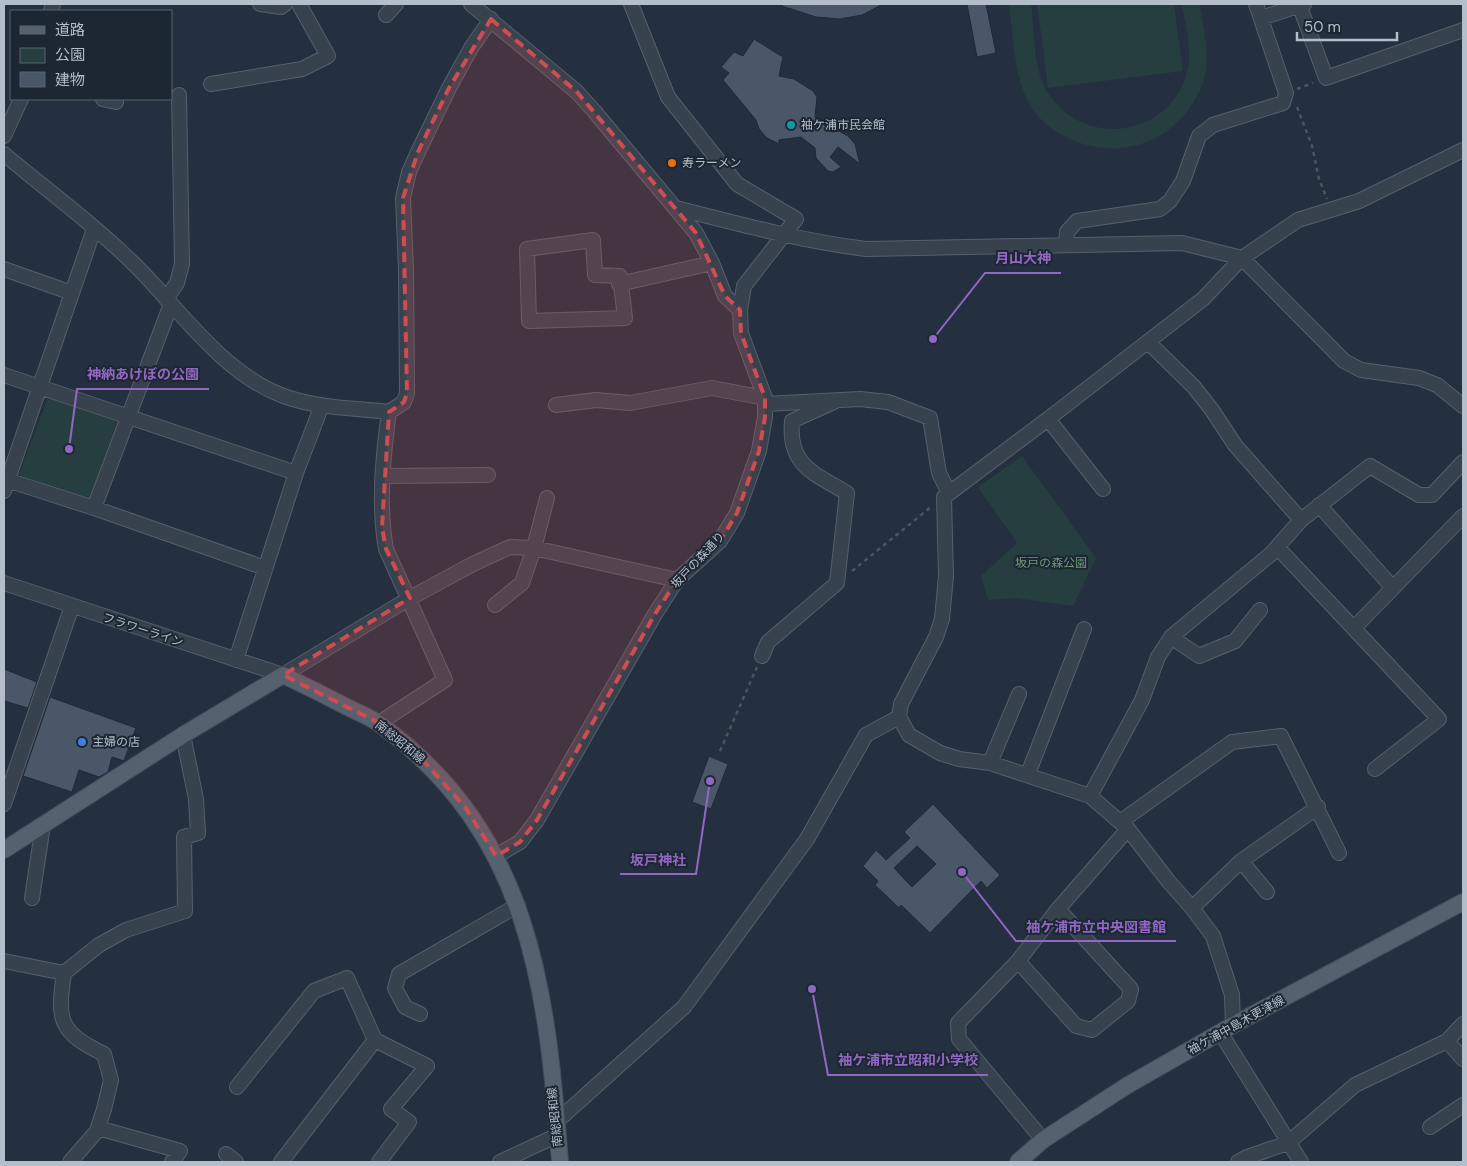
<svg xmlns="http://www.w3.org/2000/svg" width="1467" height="1166" font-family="'DM Sans','Noto Sans JP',sans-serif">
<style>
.green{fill:#263e40}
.building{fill:#4a5768;stroke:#1f2936;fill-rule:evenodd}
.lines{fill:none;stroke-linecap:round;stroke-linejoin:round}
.minor-casing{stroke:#56606d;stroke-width:16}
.major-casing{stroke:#414b58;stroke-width:18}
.path{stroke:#445a5d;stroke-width:2.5;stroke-dasharray:4 4;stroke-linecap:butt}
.minor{stroke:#38424f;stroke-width:14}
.major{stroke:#56616f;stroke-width:16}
.marked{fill:#ce4d50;fill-opacity:0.2;stroke:#ce4d50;stroke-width:4;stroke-dasharray:10 6;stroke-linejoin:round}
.culture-dot{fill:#0f9aa8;stroke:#1d2734;stroke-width:2}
.food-dot{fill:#e8710a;stroke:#1d2734;stroke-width:2}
.shop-dot{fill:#3f7fe0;stroke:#1d2734;stroke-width:2}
.labels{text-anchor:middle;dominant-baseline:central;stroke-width:4;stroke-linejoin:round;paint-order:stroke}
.poi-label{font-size:12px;fill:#b4bdca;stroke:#1d2734;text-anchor:start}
.street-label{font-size:12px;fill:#b4bdca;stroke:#1d2734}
.park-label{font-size:12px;fill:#6b9b75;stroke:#1d2734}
.leader{fill:none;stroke:#9266c3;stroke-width:2}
.callout-dot{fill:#9266c3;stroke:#1d2734;stroke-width:2}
.callout-label{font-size:14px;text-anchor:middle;font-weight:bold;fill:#9266c3;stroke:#1d2734;stroke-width:4;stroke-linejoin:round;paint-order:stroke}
</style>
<rect width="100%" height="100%" fill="#24303f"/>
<path class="green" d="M 1009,4 L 1031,4 C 1035,33 1032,72 1050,96 C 1087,149 1171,136 1187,72 C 1193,52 1185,24 1182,4 L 1200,4 C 1203,28 1211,55 1204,79 C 1185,138 1124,165 1068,138 C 1053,131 1040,121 1031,107 C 1013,77 1014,38 1009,4 Z
M 1037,4 L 1174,4 L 1183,71 L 1048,88 Z
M 48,397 L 119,422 L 91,501 L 19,475 Z
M 1022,456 L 1096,558 L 1073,606 L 1016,598 L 988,600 L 981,576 L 1017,543 L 978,487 Z"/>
<path class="building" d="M 783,4 L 883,4 L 862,15 L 840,19 L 816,17 L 782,6 Z
M 967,4 L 986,4 L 996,53 L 977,57 Z
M 754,39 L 783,57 L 779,76 L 794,79 L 813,91 L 817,97 L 815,117 L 832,132 L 839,131 L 848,136 L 855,144 L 860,164 L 838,147 L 830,157 L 841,167 L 833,172 L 828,171 L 816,158 L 815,148 L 801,137 L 779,140 L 779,144 L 767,138 L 759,129 L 756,120 L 723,80 L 729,73 L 721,67 L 734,52 L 743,56 Z
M 4,669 L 37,682 L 28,708 L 4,701 Z
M 50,697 L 136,728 L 124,761 L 112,757 L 108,772 L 99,777 L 79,770 L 72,792 L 23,776 Z
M 709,756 L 728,764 L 711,809 L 692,802 Z
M 933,804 L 1000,875 L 987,888 L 981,881 L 930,933 L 901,905 L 899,908 L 875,885 L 878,881 L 863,866 L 876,850 L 886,860 L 910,838 L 904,832 ZM 917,846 L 936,864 L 912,887 L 894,868 Z"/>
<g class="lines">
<defs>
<path id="minor" d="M 260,4 L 281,7 L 285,4
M 471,4 L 577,92 L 594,111 L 696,233 L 712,263 L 725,296 L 740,310
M 1299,4 L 1326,78 L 1463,30
M 51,11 L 53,4
M 386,15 L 396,4
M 1261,18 L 1304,4
M 211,84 L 302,69 L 328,56 L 299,4
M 103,99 L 116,102
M 4,136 L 21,99
M 4,154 C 48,191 96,226 137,267 C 180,310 222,372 281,395 C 314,408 353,408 389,412 L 404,402 L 407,393 L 406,269 L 403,198 L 409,172 L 418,152 L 449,88 L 471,48 L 491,19
M 676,208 C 739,224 801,241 866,249 L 1182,243 L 1242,258 L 1344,361 L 1361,370 L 1419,378 L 1437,385 L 1463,406
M 593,240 L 595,275 L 620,276 L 625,318 L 529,321 L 527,249 Z
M 1066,245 L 1067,232 L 1077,221 L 1160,209 L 1170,201 L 1183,181 L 1199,136 L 1213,125 L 1283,103 L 1286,93 L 1256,4
M 4,269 L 72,293
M 619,284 L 712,263
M 166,299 L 177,283 L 182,264 L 179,95
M 1148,342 L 1194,387 L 1212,410 L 1235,445 L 1301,520
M 4,375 L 296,473
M 765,404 L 860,399 L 888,402 L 930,418 L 939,473 L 949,493
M 556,405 L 596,400 L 630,403 L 712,388 L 765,398
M 1048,419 L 944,497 L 946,576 L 942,619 L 936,637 L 901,704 L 899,717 L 909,735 L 940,753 L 959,759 L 990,763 L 1090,796 L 1128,829 L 1169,882 L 1192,908 L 1213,936 L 1232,995 L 1233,1025
M 383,476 L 488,475
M 4,479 L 94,508 L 265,568
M 1103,489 L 1048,419 L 1203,299 L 1242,258 L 1298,220 L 1359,201 L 1463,150
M 4,491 L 94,229
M 1319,505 L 1393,588
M 94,508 L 171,304
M 1277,547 L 1439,719 L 1375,769
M 4,583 L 283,675 L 410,598 L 473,564 L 510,547 L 534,548 L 677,580
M 495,605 L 522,583 L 534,548 L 547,498
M 1354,628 L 1463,516
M 1171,637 L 1199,656 L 1235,641 L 1260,610
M 762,656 L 768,642 L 837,583 L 847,493 C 814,473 788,466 792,421 L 836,401
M 236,660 L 296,473 L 322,405
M 379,723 L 445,680 L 386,549 C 378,504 383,457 389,412
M 990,763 L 1019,694
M 1028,774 L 1084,629
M 1090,796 L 1142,700 L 1158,657 L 1171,637 L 1271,554 L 1301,520 L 1370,466 L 1419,495 L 1432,495 L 1463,462
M 4,804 L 72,606
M 1120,822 L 1232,742 L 1281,736 L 1339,853
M 496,856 L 520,842 L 537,820 L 655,614 L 677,580 L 720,541 L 737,513 L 759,451 L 765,417 L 765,398 L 741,333 L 740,310 L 744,286 L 796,219 L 737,184 L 668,97 L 631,4
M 1241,861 L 1267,892
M 32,898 L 43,825
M 1192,908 L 1241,861 L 1318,807
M 4,961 L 64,973
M 1018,961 L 1076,1026 L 1092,1030 L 1128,1001 L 1131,989 L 1058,909
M 420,1014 L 405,1007 L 395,988 L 399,974 L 518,905
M 1220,1032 L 1301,1162
M 1447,1041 L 1463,1059
M 237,1087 L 314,991 L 347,978 L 375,1040 L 427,1066 L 391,1109 L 409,1122 L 379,1162
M 556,1122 L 684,1007 L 807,839 L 866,735 L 899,717
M 1430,1127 L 1463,1105
M 98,1128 L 180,1151 L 172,1162
M 1043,1140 L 959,1039 L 958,1023 L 1018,961 L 1058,909 L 1128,829
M 226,1154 L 236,1162
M 70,1162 L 97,1131 L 104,1109 L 111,1080 L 104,1054 C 59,1032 57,1021 64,973 L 99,945 L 126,930 L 185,911 L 184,837 L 198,833 L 196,799 L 183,735
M 281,1162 L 375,1040
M 500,1162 L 558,1135
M 1238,1162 L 1247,1157 L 1288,1143 L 1355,1085 L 1447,1041 L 1463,1024"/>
<path id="major" d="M 4,850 L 183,735 L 283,675 C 306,686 328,697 351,709 C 361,714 372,718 381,725 C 531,835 547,990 560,1162
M 1018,1162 L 1043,1140 L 1128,1085 L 1233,1025 L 1463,902"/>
</defs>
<use href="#minor" class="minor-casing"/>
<use href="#major" class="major-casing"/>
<path class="path" d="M 1297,89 L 1313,83
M 1297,107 L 1312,146 L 1319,179 L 1327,199
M 852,571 L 931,507
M 720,751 L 757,667"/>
<use href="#minor" class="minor"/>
<use href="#major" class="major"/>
</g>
<path class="marked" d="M 491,19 L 577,92 L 696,233 L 725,296 L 740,310 L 741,333 L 765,398 L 765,417 L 759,451 L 737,513 L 720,541 L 677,580 L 655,614 L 537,820 L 520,842 L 496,856 L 465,807 L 419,756 L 379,723 L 283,675 L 410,598 L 386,549 L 382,527 L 389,412 L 404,402 L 407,393 L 403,198 L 418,152 L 449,88 Z"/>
<circle class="culture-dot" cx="791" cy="125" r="5"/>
<circle class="food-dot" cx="672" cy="163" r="5"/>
<circle class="shop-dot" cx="82" cy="742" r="5"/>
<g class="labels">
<g class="poi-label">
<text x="801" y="125">袖ケ浦市民会館</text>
<text x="682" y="163">寿ラーメン</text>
<text x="92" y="742">主婦の店</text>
</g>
<g class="street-label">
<text transform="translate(698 560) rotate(-47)">坂戸の森通り</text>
<text transform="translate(143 630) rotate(18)">フラワーライン</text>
<text transform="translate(400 742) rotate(39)">南総昭和線</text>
<text transform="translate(1236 1025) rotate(-29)">袖ケ浦中島木更津線</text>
<text transform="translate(555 1117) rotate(-96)">南総昭和線</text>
</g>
<g class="park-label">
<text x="1051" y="563">坂戸の森公園</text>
</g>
</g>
<path class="leader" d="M933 339L985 273H1061M69 449L77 389H209M710 781L696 874H620M962 872L1016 941H1176M812 989L828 1075H988"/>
<g class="callout-dot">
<circle cx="933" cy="339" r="5"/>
<circle cx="69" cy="449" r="5"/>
<circle cx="710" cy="781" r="5"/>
<circle cx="962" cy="872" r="5"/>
<circle cx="812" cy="989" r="5"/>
</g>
<g class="callout-label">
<text x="1023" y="263">月山大神</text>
<text x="143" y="379">神納あけぼの公園</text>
<text x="658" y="865">坂戸神社</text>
<text x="1096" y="932">袖ケ浦市立中央図書館</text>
<text x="908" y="1065">袖ケ浦市立昭和小学校</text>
</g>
<rect width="1467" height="1166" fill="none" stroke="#b4bdca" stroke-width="10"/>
<rect x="10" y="10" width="162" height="90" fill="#1d2734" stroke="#596370"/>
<rect x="20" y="26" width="25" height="8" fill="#56616f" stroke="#596370"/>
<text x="55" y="35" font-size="15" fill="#b4bdca">道路</text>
<rect x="20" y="48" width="25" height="15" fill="#263e40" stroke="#596370"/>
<text x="55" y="60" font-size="15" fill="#b4bdca">公園</text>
<rect x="20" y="72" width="25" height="15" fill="#4a5768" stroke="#596370"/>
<text x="55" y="85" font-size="15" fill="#b4bdca">建物</text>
<path d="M1297 32v8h100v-8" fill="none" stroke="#b4bdca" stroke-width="2.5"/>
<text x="1304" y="32" font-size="15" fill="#b4bdca" stroke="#1d2734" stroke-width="4" paint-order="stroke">50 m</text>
</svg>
